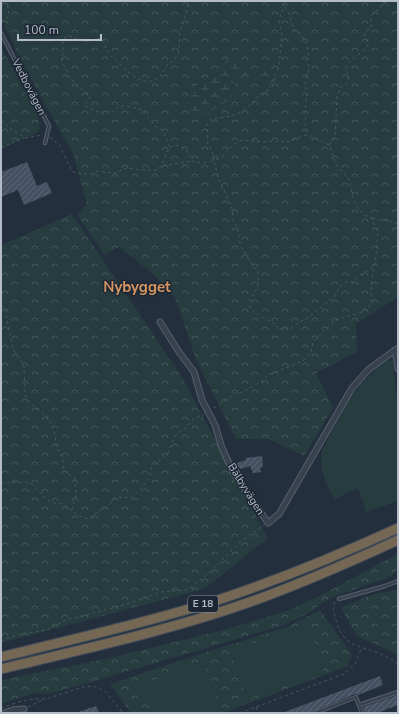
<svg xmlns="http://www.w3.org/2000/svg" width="399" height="714" font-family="'Nunito Sans',sans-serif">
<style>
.forest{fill:url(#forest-crowns)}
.wetland{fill:url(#wetland-marsh)}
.garden{fill:#263c3f}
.building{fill:url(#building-hatch)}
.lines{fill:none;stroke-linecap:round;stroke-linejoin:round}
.service-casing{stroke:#565f6c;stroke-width:4.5}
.minor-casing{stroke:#565f6c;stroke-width:7}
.motorway-casing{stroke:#434c59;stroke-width:11}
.path{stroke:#44595c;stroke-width:1;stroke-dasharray:3 3;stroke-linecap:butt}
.service{stroke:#38414e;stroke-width:2.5}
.minor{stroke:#38414e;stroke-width:5}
.motorway{stroke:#746855;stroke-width:9}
.labels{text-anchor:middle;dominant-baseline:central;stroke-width:3;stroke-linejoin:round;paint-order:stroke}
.shield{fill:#1d2633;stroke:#878f9c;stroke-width:1}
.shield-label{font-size:10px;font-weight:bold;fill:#b4bcc9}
.street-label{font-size:11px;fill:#b4bcc9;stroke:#1d2633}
.district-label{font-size:15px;font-weight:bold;fill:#d59563;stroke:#1d2633}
</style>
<defs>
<pattern id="forest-crowns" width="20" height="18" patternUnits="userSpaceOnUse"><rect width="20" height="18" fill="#263c3f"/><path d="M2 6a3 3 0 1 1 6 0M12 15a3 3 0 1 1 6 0" fill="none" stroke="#435659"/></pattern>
<pattern id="wetland-marsh" width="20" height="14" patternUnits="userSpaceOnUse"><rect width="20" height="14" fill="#263c3f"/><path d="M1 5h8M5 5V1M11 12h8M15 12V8" fill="none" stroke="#435659"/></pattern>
<pattern id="building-hatch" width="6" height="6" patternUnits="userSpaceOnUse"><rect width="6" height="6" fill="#455162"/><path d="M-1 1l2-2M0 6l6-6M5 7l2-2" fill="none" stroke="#5d6877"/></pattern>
</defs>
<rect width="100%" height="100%" fill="#242f3e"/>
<path class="forest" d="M 1,1 L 398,1 L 398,297 L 356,324 L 357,352 L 316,373 L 333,408 L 304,456 L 268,439 L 236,439 L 196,360 L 175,297 L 151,272 L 119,247 L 105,255 L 77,215 L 87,204 L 73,154 L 25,68 L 1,19 Z
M 1,47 L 38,116 L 40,129 L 35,134 L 1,148 Z
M 72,214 L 180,374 L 268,538 L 204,589 L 1,643 L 1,245 Z
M 398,554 L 398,569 L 390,577 L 330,598 L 307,614 L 284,625 L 88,683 L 48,694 L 35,693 L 1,704 L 1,680 L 110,658 L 227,629 L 287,611 L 319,596 Z
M 398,589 L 398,655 L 357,636 L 341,608 L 368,596 Z
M 320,610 L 352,655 L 348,666 L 223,713 L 131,713 L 110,684 L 194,656 L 287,627 Z"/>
<path class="wetland" d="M 229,60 L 259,71 L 273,69 L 276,72 L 276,80 L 273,83 L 269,83 L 236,73 C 232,81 237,88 232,96 C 230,100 224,103 220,105 C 216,107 212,112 207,113 C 194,117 182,106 190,93 C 195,85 202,82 208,77 C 215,72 221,62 229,60 Z"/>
<path class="garden" d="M 389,360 L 393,361 L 398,414 L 398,501 L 366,512 L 358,488 L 335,499 L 327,486 L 321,466 L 322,450 L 350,398 L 363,382 L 383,362 Z
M 307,624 L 324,672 L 247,699 L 230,652 Z
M 202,661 L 219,703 L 193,713 L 151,713 L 140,686 Z"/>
<path class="building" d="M 27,162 L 37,186 L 47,182 L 52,193 L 24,205 L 18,190 L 1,197 L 1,172 Z
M 262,456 L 263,467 L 260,468 L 261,472 L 253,473 L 250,466 L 237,470 L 234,464 L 246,460 L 246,458 Z
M 380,676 L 383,685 L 358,695 L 355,694 L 310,713 L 282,713 Z
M 398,695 L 398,705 L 377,713 L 365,713 L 363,707 Z
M 96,706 L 99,713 L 78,713 L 78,712 Z"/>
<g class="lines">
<defs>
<path id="service" d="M 1,33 L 49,126 L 45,143
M 339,599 L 385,586 L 398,581
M 359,705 L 398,692
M 315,713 L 356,697 L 362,713"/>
<path id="minor" d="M 160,322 L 179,352 L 194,372 L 202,400 L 215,425 L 222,448 L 233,472 L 268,523 L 279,514 L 352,388 L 369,369 L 398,348
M 395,350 L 398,369
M 4,713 L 13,710 L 24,709"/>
<path id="motorway" d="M 1,657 C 72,639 143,624 212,602 C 276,581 337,556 398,528
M 1,669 C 83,649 167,631 247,603 C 299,585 348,563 398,540"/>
</defs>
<use href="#service" class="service-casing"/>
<use href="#minor" class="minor-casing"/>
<use href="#motorway" class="motorway-casing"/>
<path class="path" d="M 285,7 C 292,15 290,26 297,33 L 301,33 L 307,46 L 309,55 L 307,59 L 309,68 L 305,85 L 307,93 L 305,111 L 306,134
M 1,22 L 9,16 L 8,7 L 6,3 L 6,1
M 1,120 L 10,128 L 25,138 L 42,135
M 50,137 L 60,146 L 68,163 L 73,172 L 76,173 L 89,174 L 97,171 L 113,173 L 118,173 L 122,169 L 127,168 L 139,170 L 157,170 C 165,164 164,155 170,148 L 166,137 L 162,130 L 154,125 L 145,113 L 140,109 L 126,106 L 119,106 L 113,112 L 108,111 L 106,114 L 103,114 L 85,106 L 85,103 L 90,99 C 88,90 80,90 75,84 C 69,76 64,67 61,58 L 63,54 L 63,41 L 67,35 C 81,41 86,44 100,38 L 104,41 L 106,50 L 111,56 L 127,71 L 138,79 L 148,82 L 159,78 L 167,65 L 175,59 L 179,51 L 180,32 L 190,1
M 329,145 L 335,137 L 337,97 L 341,87 L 349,82 C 349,76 347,73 346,69 C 346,62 365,51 368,45 L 365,36 L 365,32 L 371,28 L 371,16 L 386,1
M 1,148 L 24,138
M 170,148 C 181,140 189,152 192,161 C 199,164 207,162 214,161 C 216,167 217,174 219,180 C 223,190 236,209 232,219 C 239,227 238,233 240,243 C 241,247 254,269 258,271 L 258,287 L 250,299 L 250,308 C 257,316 268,319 277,325 L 277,329 L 279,330 L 284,328 L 289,330 C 293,327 301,320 305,320 L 334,297 L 340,287 L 346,282 L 353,282 L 357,277 L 374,267
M 163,166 L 191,161
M 372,218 L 389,221 L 398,224
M 1,305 L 5,309 L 13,349 L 24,365 L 25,395 L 28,401 L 48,417 L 55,434 L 56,446 L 63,459 L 63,470 L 75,479 L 76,495 L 72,510
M 214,408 L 236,393 L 243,392 L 262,381 L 268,375 L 303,361 L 311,352 L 313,342 L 335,320 L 363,312 L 368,309 L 371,302 L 371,284 L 376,257 L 378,232 L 371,218 L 364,215 L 357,207 L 353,198 L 349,179 L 337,166 L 329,145 L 311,136 L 306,135 L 287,142 L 280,141 L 262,142 L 244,140 L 237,142 L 233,145 L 223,156 L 214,161 L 212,150 L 208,144 L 207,124 L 211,119 C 228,117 238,116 251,104 C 259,97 256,96 267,91 L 278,70 L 280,57 L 282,32 L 279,21 L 282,11 L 285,7 L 283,1
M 1,483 C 7,483 26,481 30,483 C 38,488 44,498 52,503 C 71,501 71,517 89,519 L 98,511 L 106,508 L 117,497 L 130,498 L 139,491 L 150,477 L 151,468 L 168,453 L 174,438 L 176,435 L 188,426 L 193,419 L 204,414
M 335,602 L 333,607 C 335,615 336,624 340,631 C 348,646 362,647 376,652 C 384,655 391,659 398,664
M 1,641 L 17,635 L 47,630 L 66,620 L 124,605 L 161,592 L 186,590 L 192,587 L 211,571 L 239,543 L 264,525
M 28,707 L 45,699
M 256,707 L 259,713
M 1,708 L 22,701 L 35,699 L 46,699 L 83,687 L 93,686 L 105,691 L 123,713
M 240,713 L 344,674 L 355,664 L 361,649"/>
<use href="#service" class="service"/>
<use href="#minor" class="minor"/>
<use href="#motorway" class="motorway"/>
</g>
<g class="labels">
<rect class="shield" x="188" y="596" width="30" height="16" rx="3"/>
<g class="shield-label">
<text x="203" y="604">E 18</text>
</g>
<g class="street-label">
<text transform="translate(29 87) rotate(63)">Vedbovägen</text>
<text transform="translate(246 489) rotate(58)">Bälbyvägen</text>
</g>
<g class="district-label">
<text x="137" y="287">Nybygget</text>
</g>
</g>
<rect width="399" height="714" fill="none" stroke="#b4bcc9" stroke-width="4"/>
<path d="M18 34v6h83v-6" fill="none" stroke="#b4bcc9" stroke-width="2"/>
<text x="24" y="34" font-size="12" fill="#b4bcc9" stroke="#1d2633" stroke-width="3" paint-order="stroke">100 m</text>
</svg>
